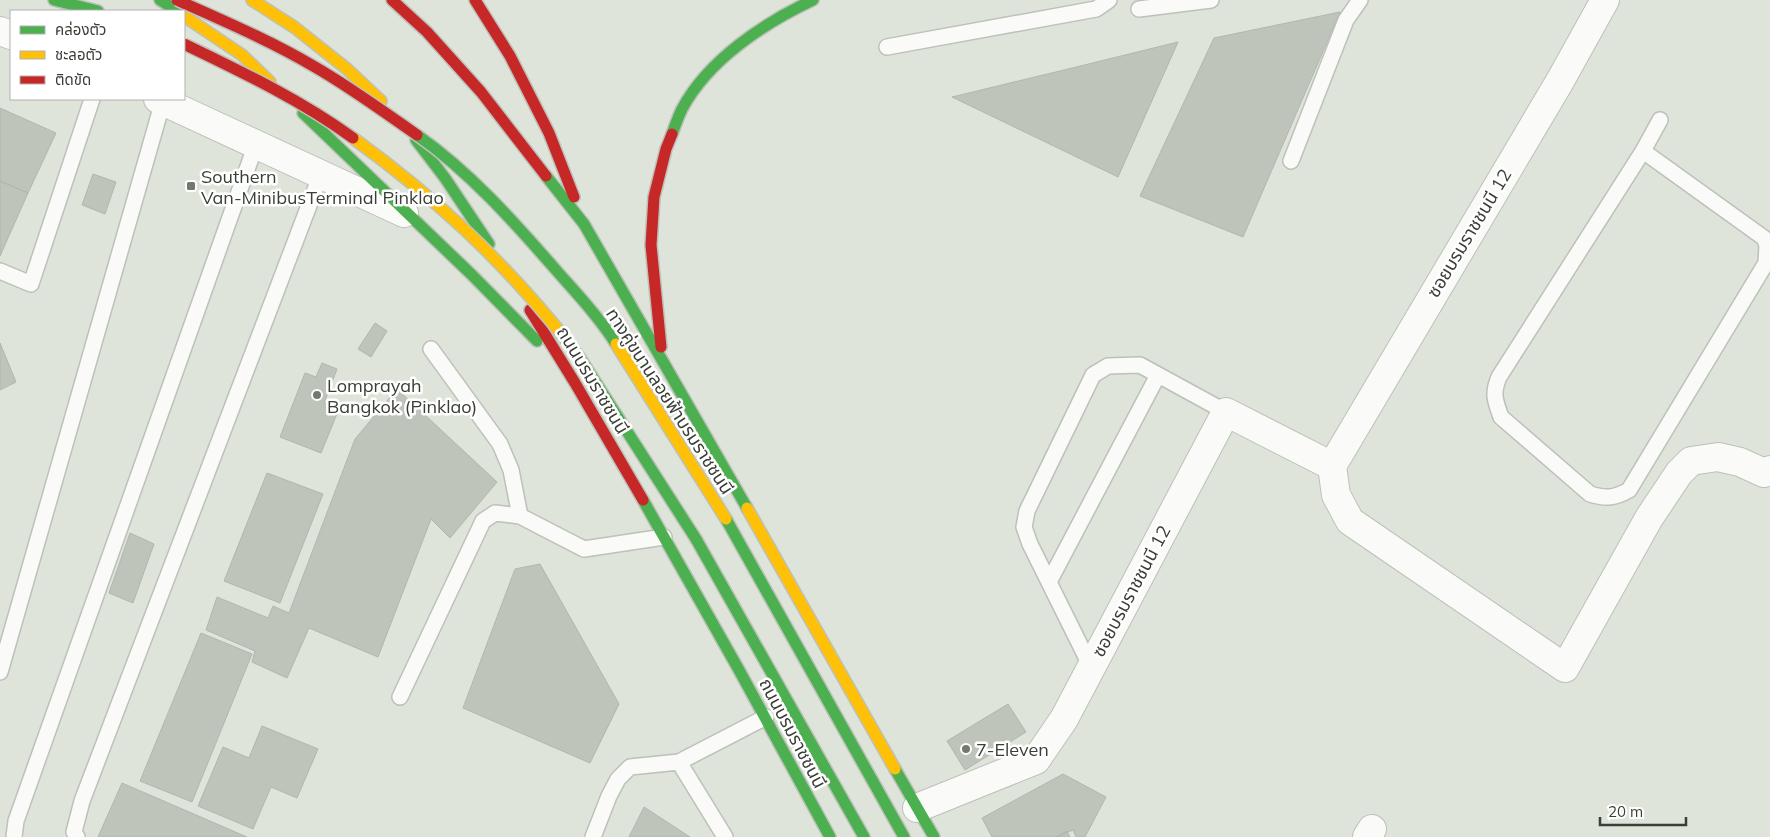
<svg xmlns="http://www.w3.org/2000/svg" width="1770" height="837" font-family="Mulish,'Noto Sans Thai',sans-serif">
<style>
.building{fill:#bfc4bb;stroke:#b1b6ae}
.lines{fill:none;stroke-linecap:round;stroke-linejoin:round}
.lane-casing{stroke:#bcc1b9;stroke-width:18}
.street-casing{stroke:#bcc1b9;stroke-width:30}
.fast-casing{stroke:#bdc1ba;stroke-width:14}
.slow-casing{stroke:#bdc1ba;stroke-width:14}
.jam-casing{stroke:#bdc1ba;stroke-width:14}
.lane{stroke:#fafbf9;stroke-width:15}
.street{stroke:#fafbf9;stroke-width:28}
.fast{stroke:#4caf50;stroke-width:11}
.slow{stroke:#ffc107;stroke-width:11}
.jam{stroke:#c62828;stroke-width:11}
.fast-bridge-casing{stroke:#bdc1ba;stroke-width:14;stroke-linecap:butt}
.slow-bridge-casing{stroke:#bdc1ba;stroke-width:14;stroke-linecap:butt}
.jam-bridge-casing{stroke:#bdc1ba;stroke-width:14;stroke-linecap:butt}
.fast-bridge{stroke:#4caf50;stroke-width:11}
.slow-bridge{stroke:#ffc107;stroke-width:11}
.jam-bridge{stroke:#c62828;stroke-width:11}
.poi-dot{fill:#73796f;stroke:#fff;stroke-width:2}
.labels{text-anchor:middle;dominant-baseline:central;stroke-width:5;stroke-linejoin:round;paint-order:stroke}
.poi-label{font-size:18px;fill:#3a3f36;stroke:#fff;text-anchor:start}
.street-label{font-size:18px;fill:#3a3f36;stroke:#fff}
</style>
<rect width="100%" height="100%" fill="#dee4d9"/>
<path class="building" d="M 1340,12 L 1243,237 L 1140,196 L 1214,38 Z
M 1178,42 L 1118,177 L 952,97 L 1064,70 Z
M 0,108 L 56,133 L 28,193 L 0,181 Z
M 93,174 L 116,182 L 105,214 L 82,205 Z
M 0,181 L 28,193 L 0,256 Z
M 375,323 L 387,331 L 371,357 L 358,349 Z
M 0,343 L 16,382 L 0,390 Z
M 322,363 L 337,369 L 324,403 L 339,409 L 321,453 L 280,437 L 305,373 L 316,377 Z
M 397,389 L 497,482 L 450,538 L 431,519 L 378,657 L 309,628 L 287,678 L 252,662 L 255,651 L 206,630 L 217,597 L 268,618 L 273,606 L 289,613 L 355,439 Z
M 267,473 L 323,494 L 280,603 L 224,581 Z
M 130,533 L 154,544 L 133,603 L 109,593 Z
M 540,564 L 619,704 L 590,763 L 463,708 L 515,569 Z
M 201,633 L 252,654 L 192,802 L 140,781 Z
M 1008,704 L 1026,732 L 965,770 L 947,741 Z
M 262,726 L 318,749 L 297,798 L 271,787 L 253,829 L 198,806 L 223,747 L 249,758 Z
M 1063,774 L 1106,797 L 1085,837 L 1076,837 L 1073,830 L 1056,837 L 992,837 L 982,818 Z
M 122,783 L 247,837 L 98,837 Z
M 644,807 L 690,837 L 629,837 Z
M 1067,831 L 1070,837 L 1056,837 Z"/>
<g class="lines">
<defs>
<path id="lane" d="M 1139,9 L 1211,0
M 887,47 L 1096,9 L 1109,0
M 1643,151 L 1764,238 L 1767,245 L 1766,263 L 1629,490 C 1615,498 1606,499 1590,494 L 1501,417 C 1495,401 1492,393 1499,377 L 1643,151 L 1660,120
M 1291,161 L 1346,20 L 1360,0
M 0,271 L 31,284 L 92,99
M 431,349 L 500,444 L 511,470 L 520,516
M 1049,582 L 1158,375
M 1091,667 L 1030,544 L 1024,527 L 1027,511 L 1093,375 L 1108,366 L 1140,365 L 1226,412
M 0,672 L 163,101
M 400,697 L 483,521 L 495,513 L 520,516 L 584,549 L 664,537
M 679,762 L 725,837
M 14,837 L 16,821 L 256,144
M 77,837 L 74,832 L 82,801 L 321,174
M 593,837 L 609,796 L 618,779 L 630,767 L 679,762 L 766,717"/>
<path id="street" d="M 0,31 L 11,35
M 158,99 L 404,213
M 1332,466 L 1560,81 L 1605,0
M 917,808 L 1036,760 L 1064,719 L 1226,412 L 1332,466 L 1336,495 L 1350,521 L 1565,668 L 1649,518 L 1679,473 L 1691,461 L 1718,457 L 1740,462 L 1764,473 L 1770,470
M 1367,837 L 1372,829"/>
<path id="fast" d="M 54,0 L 98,11
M 160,0 L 177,11
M 303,113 L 472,275 L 537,341
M 672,134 C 675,126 678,117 682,109 C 708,60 764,23 813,0
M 416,140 L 445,178 L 489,244
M 546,176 L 584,224 L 747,508
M 643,500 L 739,670 L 830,837
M 726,519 L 904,837
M 696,539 L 864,837
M 895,769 L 934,837"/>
<path id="slow" d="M 252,0 L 294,27 L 347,69 L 381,101
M 184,16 L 242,55 L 270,82
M 747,508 L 895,769"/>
<path id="jam" d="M 392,0 L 427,32 L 481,92 L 546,176
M 475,0 L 510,56 L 549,133 L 574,197
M 530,310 L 575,383 L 643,500
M 661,347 L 651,245 L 654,197 L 666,149 L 672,134"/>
</defs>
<use href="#lane" class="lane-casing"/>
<use href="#street" class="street-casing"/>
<use href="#fast" class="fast-casing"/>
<use href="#slow" class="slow-casing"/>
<use href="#jam" class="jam-casing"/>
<use href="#lane" class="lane"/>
<use href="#street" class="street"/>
<use href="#fast" class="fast"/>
<use href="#slow" class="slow"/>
<use href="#jam" class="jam"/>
<defs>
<path id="fast-bridge" d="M 417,135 C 470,172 514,222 556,270 C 577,294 599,317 616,344
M 560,332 L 580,358 L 696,539"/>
<path id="slow-bridge" d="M 353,138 C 434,197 497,255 560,332
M 616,344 L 726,519"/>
<path id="jam-bridge" d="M 177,0 C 224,21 271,41 315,67 C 350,87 384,112 417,135
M 184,44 C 242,72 301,100 353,138"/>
</defs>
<use href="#fast-bridge" class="fast-bridge-casing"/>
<use href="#slow-bridge" class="slow-bridge-casing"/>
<use href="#jam-bridge" class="jam-bridge-casing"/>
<use href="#fast-bridge" class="fast-bridge"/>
<use href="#slow-bridge" class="slow-bridge"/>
<use href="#jam-bridge" class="jam-bridge"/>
</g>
<g class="poi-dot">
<rect x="186" y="181" width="10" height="10" rx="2.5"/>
<circle cx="317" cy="395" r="5"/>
<circle cx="966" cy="749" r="5"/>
</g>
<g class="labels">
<g class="poi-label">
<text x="201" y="176">Southern<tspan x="201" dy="21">Van-MinibusTerminal Pinklao</tspan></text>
<text x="327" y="385">Lomprayah<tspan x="327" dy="21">Bangkok (Pinklao)</tspan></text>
<text x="976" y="749">7-Eleven</text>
</g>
<g class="street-label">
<text transform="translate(1469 233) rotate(-59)">ซอยบรมราชชนนี 12</text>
<text transform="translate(593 380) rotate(59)">ถนนบรมราชชนนี</text>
<text transform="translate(670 401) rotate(57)">ทางคู่ขนานลอยฟ้าบรมราชชนนี</text>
<text transform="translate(1131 591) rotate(-62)">ซอยบรมราชชนนี 12</text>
<text transform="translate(793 733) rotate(62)">ถนนบรมราชชนนี</text>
</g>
</g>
<rect x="10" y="10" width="175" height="90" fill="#ffffff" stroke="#b0b2af"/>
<rect x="20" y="26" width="25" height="8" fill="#4caf50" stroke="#b0b2af"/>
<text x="55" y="35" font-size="15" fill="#3a3f36">คล่องตัว</text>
<rect x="20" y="51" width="25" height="8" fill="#ffc107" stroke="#b0b2af"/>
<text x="55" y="60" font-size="15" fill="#3a3f36">ชะลอตัว</text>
<rect x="20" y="76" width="25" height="8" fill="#c62828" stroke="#b0b2af"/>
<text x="55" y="85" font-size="15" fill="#3a3f36">ติดขัด</text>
<path d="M1600 817v8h86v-8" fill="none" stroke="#3a3f36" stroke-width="2.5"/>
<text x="1608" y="817" font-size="15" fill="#3a3f36" stroke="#ffffff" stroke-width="4" paint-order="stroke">20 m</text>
</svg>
